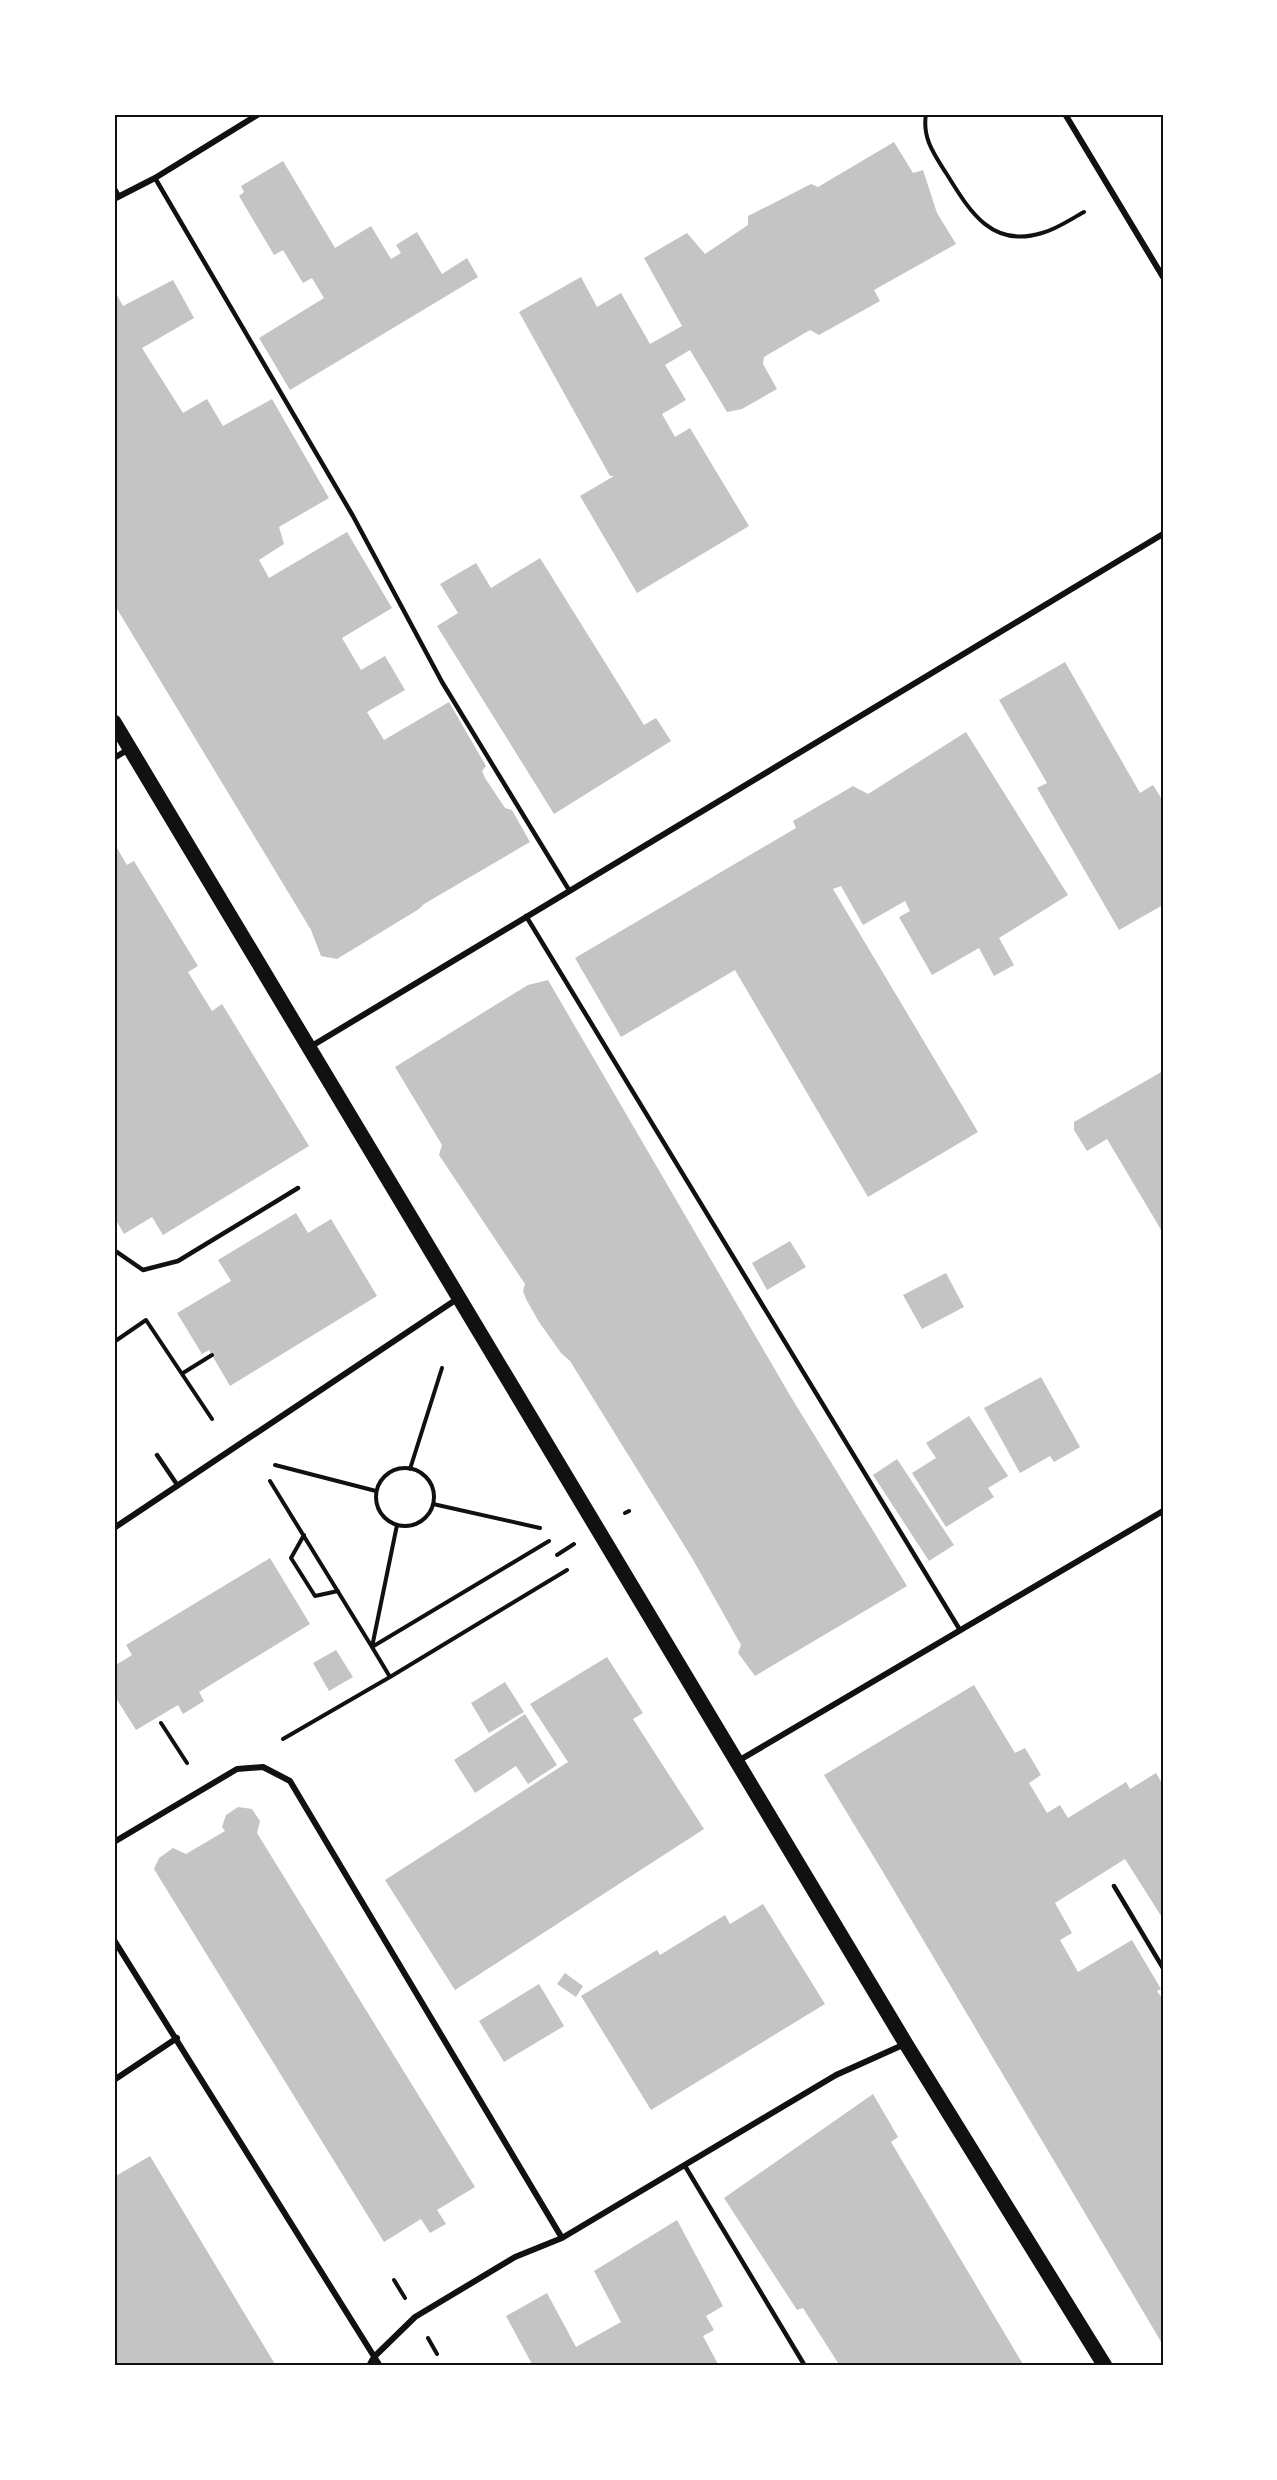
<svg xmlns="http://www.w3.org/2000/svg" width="1277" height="2480" font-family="Lato,sans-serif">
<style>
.building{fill:#c4c4c4}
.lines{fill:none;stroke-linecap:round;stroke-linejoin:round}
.path{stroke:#111;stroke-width:4}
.service{stroke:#111;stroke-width:4.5}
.minor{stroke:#111;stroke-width:6}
.primary{stroke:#111;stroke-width:15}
.neatline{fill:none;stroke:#111;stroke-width:2}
</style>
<rect width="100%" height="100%" fill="#fff"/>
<path class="building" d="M 894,142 L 913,173 L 923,170 L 937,213 L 956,244 L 874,290 L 880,301 L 819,335 L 810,330 L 764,357 L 763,364 L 777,389 L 742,409 L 727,412 L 690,350 L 665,365 L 686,400 L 662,414 L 675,437 L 690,428 L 749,526 L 637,593 L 580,496 L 614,476 L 610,476 L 519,312 L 581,277 L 597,307 L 621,293 L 650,344 L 682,326 L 644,258 L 687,233 L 705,254 L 748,225 L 748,216 L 811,184 L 818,187 Z
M 283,161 L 335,248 L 371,226 L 391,259 L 401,253 L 396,245 L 417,232 L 442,274 L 467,258 L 478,277 L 290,390 L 259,338 L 324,298 L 312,278 L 303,283 L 283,250 L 274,255 L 239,196 L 244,192 L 241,186 Z
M 173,280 L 194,318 L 142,348 L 183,413 L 207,399 L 223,426 L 272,399 L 329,498 L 279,527 L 284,544 L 259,560 L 269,578 L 347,532 L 392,608 L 342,638 L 361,670 L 385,656 L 405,690 L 367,712 L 384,740 L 449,702 L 486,766 L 482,771 L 485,778 L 505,808 L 512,810 L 530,842 L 424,904 L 419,909 L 337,959 L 321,956 L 311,930 L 114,604 L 114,290 L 123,306 Z
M 540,558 L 644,725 L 656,718 L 671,741 L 554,814 L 437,626 L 458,613 L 440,584 L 476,563 L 491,588 Z
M 1065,662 L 1140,793 L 1153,785 L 1163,801 L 1163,905 L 1119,930 L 1037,788 L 1047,783 L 999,700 Z
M 966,732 L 1068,895 L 999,938 L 1014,965 L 994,976 L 979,948 L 932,975 L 899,917 L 910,911 L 905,901 L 863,925 L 841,886 L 833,889 L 978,1132 L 868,1197 L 735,970 L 621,1037 L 575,958 L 796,828 L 793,821 L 853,786 L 868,794 Z
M 114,843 L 127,865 L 134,861 L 198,966 L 188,972 L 212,1011 L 222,1004 L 309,1146 L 163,1235 L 152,1217 L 124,1234 L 114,1217 Z
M 548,980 L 791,1397 L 907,1586 L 755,1676 L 738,1653 L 741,1645 L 692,1558 L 570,1361 L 561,1353 L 539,1322 L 526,1299 L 523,1291 L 525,1284 L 439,1155 L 442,1145 L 395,1067 L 528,985 Z
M 1163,1071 L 1163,1233 L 1107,1139 L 1087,1151 L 1074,1130 L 1074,1122 Z
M 296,1213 L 308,1233 L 331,1219 L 377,1296 L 230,1386 L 209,1350 L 202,1354 L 177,1313 L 231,1281 L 218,1260 Z
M 790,1241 L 806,1267 L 767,1290 L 752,1263 Z
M 946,1273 L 964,1307 L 922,1329 L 903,1295 Z
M 1041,1377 L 1080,1447 L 1054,1462 L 1050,1456 L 1020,1473 L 984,1408 Z
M 969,1416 L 1008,1476 L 988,1488 L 994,1497 L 946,1527 L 912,1473 L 936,1458 L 926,1443 Z
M 897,1459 L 954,1545 L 929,1561 L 873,1475 Z
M 270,1558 L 310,1624 L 199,1692 L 204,1701 L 183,1714 L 178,1705 L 136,1730 L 114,1695 L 114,1666 L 132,1655 L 126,1645 Z
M 336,1650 L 353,1677 L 329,1691 L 313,1663 Z
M 607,1657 L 643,1713 L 633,1719 L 704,1829 L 455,1990 L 385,1880 L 568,1762 L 530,1704 Z
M 505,1682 L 524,1712 L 489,1733 L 471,1703 Z
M 974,1685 L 1015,1753 L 1025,1748 L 1041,1775 L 1029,1783 L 1047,1813 L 1060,1805 L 1068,1818 L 1126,1782 L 1130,1789 L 1156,1773 L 1163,1785 L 1163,1919 L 1125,1859 L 1055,1903 L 1072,1933 L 1060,1940 L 1078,1972 L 1132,1940 L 1161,1989 L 1157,1991 L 1163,2000 L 1163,2345 L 883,1872 L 824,1775 Z
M 525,1714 L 557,1765 L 528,1784 L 516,1766 L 475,1793 L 454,1760 Z
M 238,1807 L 252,1809 L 260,1821 L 257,1833 L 475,2187 L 437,2210 L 446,2224 L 430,2233 L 421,2219 L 384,2242 L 154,1869 L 159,1858 L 173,1848 L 186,1854 L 225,1831 L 222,1827 L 226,1815 Z
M 763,1904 L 825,2004 L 651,2110 L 581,1996 L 657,1950 L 660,1955 L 725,1915 L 730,1924 Z
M 565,1973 L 583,1986 L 576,1997 L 557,1984 Z
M 539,1984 L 564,2026 L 504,2062 L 479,2021 Z
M 873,2094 L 898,2137 L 891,2142 L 1024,2366 L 840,2366 L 803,2308 L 797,2310 L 724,2198 Z
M 150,2156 L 276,2366 L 114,2366 L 114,2177 Z
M 677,2220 L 723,2306 L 706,2316 L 714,2330 L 703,2336 L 719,2366 L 533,2366 L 506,2316 L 547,2293 L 576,2347 L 621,2322 L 594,2271 Z"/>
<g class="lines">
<path class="path" d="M 926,114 C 922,138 934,154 946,173 C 969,210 991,249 1042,233 C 1057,229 1071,219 1084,212
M 114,1342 L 146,1320 L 212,1419
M 183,1373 L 212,1355
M 275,1465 L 376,1491
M376 1497a29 29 0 1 1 58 0a29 29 0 1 1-58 0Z
M 410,1469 L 442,1368
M 270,1481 L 372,1647
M 433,1504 L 540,1528
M 625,1513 L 629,1511
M 304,1535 L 291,1558 L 315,1596 L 338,1591
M 549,1541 L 372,1647 L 390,1677 L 567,1570
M 557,1555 L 574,1544
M 372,1647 L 397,1525
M 161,1723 L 187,1763
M 283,1739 L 390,1677
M 394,2280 L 405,2298
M 428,2338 L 437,2354"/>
<path class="service" d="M 155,178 L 353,516 L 442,682 L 569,890
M 114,187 L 119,196
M 526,916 L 960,1630
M 114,1250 L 143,1270 L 178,1261 L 298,1188
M 157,1455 L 178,1486
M 1114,1886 L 1163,1968
M 685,2166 L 805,2366"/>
<path class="minor" d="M 1065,114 L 1163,277
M 114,199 L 155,178 L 259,114
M 114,758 L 129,749
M 310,1047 L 1163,534
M 114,1528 L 457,1299
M 738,1761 L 1163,1511
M 114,1842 L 237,1769 L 263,1767 L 290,1781 L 562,2238
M 114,1940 L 380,2366
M 114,2080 L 177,2038
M 369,2366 L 374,2357 L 415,2317 L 515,2257 L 562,2238 L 836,2075 L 905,2044"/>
<path class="primary" d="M 114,722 L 906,2044 L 1105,2366"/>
</g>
<rect width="1277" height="2480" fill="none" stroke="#ffffff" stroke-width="231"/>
<rect x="116" y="116" width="1046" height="2248" class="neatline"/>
</svg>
